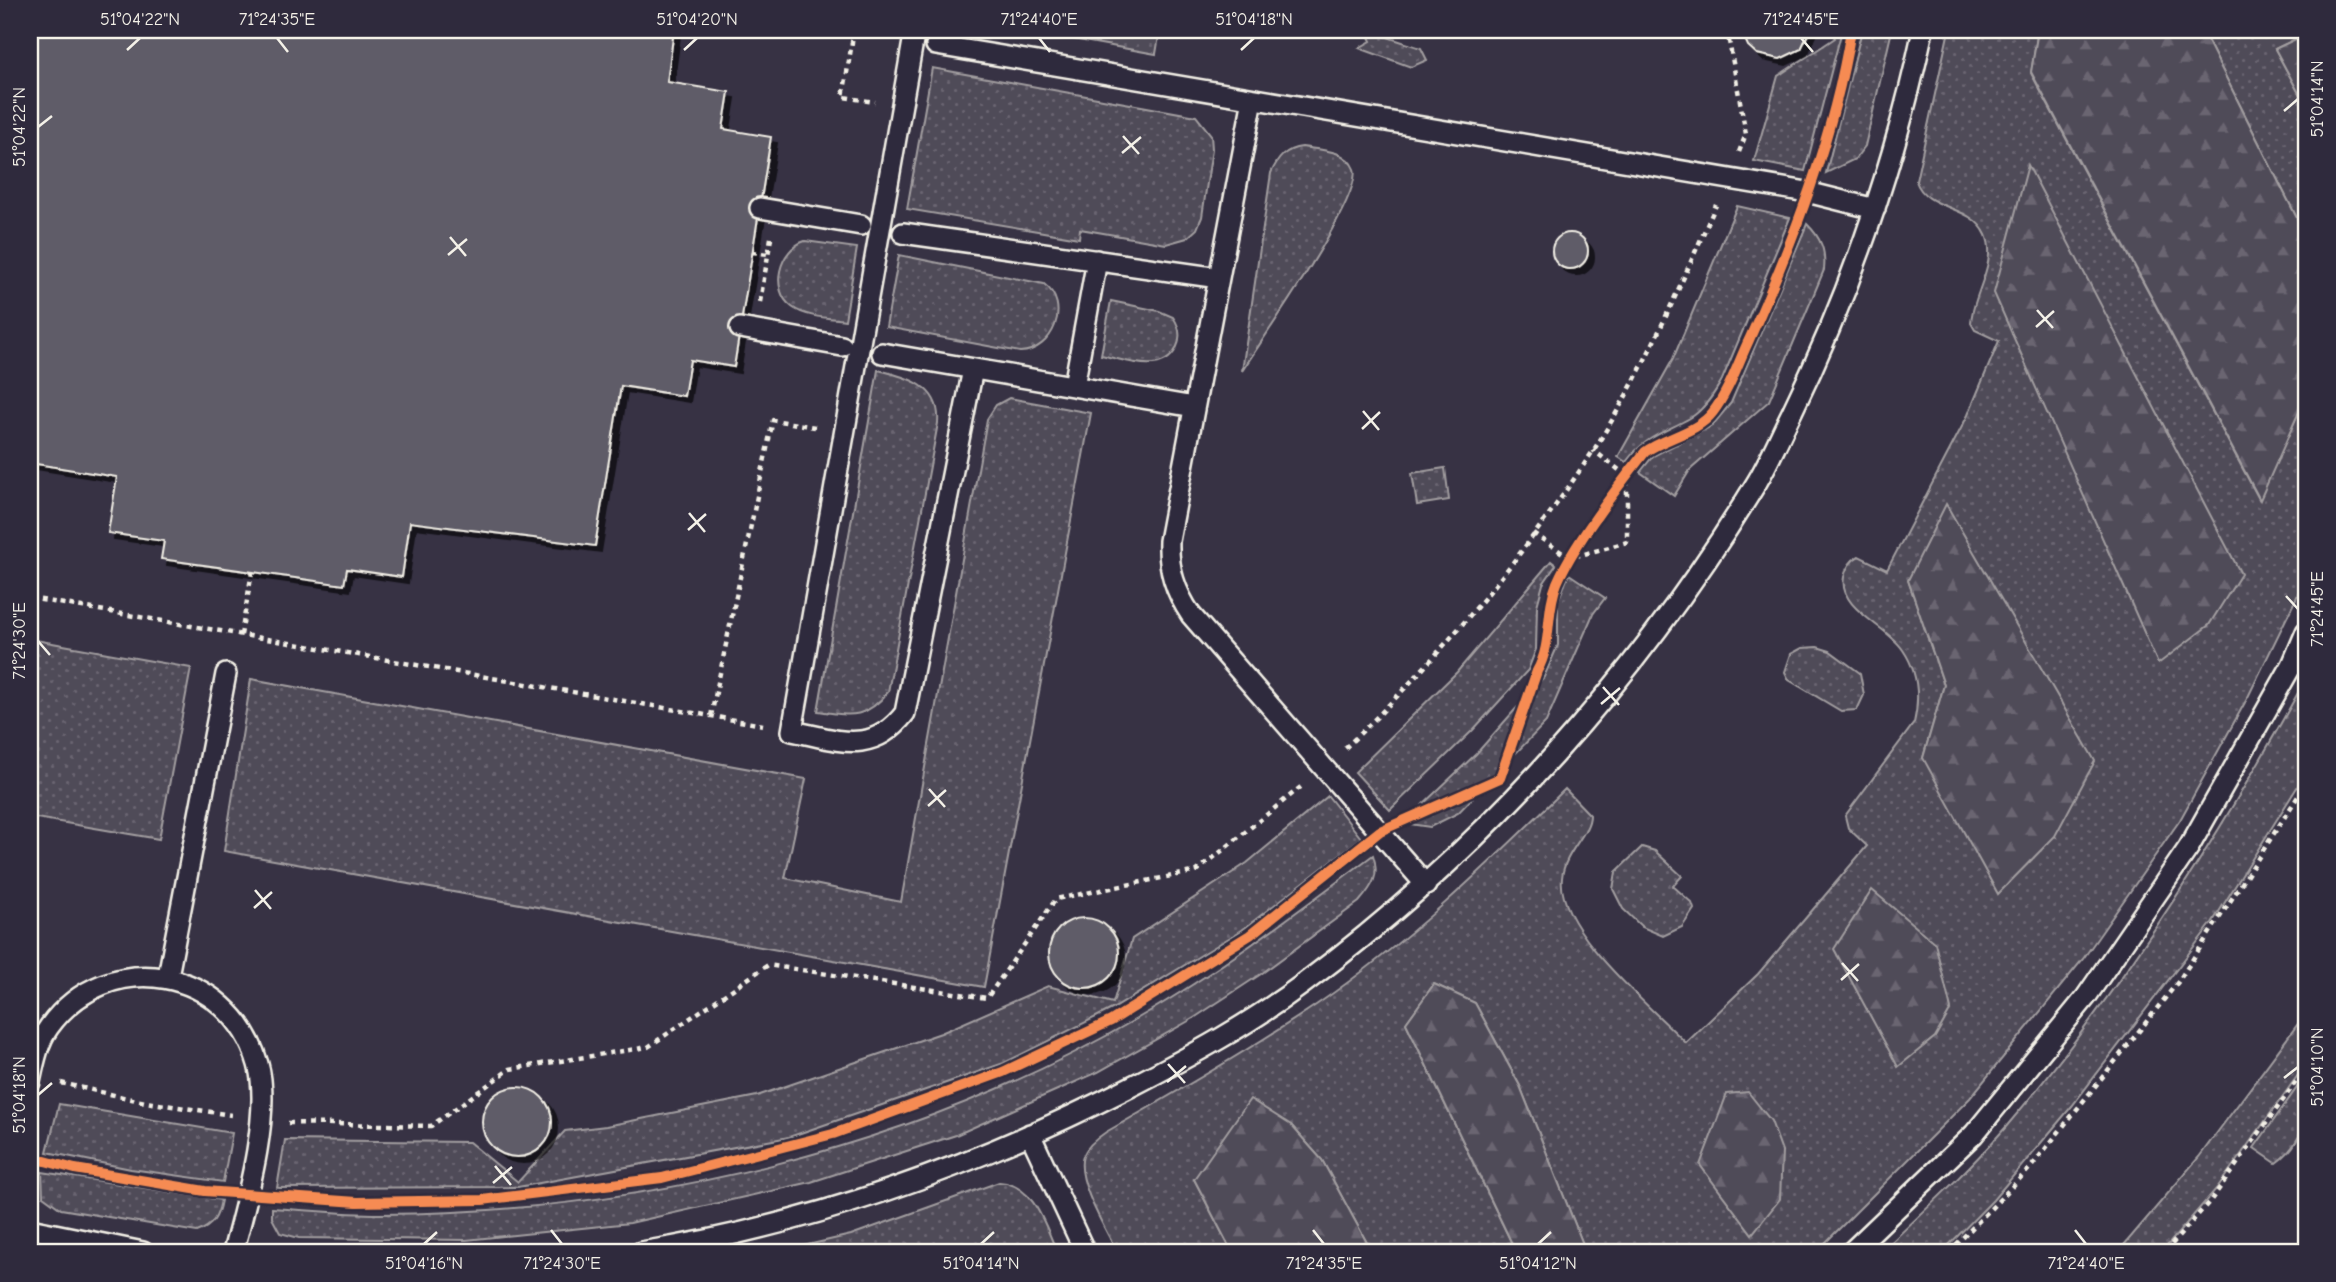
<svg xmlns="http://www.w3.org/2000/svg" width="2336" height="1282" font-family="'Comic Neue',sans-serif">
<style>
.grass{fill:url(#grass-dots);stroke:#a29ea0;stroke-width:2;fill-rule:evenodd}
.forest{fill:url(#forest-firs);stroke:#a29ea0;stroke-width:2}
.building{fill:#5f5c67;stroke:#f4f1e8;stroke-width:2;filter:url(#shadow)}
.lines{fill:none;stroke-linecap:round;stroke-linejoin:round}
.service-casing{stroke:#f4f1e8;stroke-width:24}
.path{stroke:#f4f1e8;stroke-width:4.5;stroke-dasharray:5 5;stroke-linecap:butt}
.service{stroke:#2f2a3d;stroke-width:19}
.cycleway-casing{stroke:#2f2a3d;stroke-width:15}
.cycleway{stroke:#f68b52;stroke-width:10}
.ticks{fill:none;stroke:#f4f1e8;stroke-width:2.5}
.neatline{fill:none;stroke:#f4f1e8;stroke-width:2.5}
.ticks-label{font-size:18px;text-anchor:middle;fill:#f4f1e8}
</style>
<defs>
<pattern id="grass-dots" width="8" height="8" patternUnits="userSpaceOnUse" patternTransform="scale(1.75)"><rect width="8" height="8" fill="#504b59"/><path d="M2 2h.1M6 6h.1" fill="none" stroke="#6a6571" stroke-width="1.8" stroke-linecap="round"/></pattern>
<pattern id="forest-firs" width="22" height="20" patternUnits="userSpaceOnUse" patternTransform="scale(1.75)"><rect width="22" height="20" fill="#504b59"/><path d="M5 1l3.5 6h-7zM16 11l3.5 6h-7z" fill="#6a6571"/></pattern>
<filter id="shadow"><feDropShadow dx="6" dy="6" stdDeviation="0" flood-color="#0009"/></filter>
</defs>
<rect width="100%" height="100%" fill="#373244"/>
<filter id="ink" filterUnits="userSpaceOnUse"><feTurbulence type="fractalNoise" baseFrequency=".0143" numOctaves="2"/><feDisplacementMap in="SourceGraphic" scale="14" xChannelSelector="R" yChannelSelector="G"/><feConvolveMatrix kernelMatrix="1 2 1 2 8 2 1 2 1" color-interpolation-filters="sRGB"/></filter>
<g filter="url(#ink)">
<path class="grass" d="M 1023,30 L 1160,30 L 1156,54 Z
M 1366,30 L 1421,48 L 1427,60 L 1411,67 L 1359,48 L 1371,41 Z
M 1830,30 L 1842,30 L 1805,171 L 1754,161 L 1778,76 L 1835,38 Z
M 1862,30 L 1892,30 L 1865,146 L 1855,159 L 1826,173 Z
M 1949,30 L 2038,30 L 2031,73 L 2259,499 L 2306,396 L 2306,578 L 2248,697 L 2180,820 L 2083,959 L 1970,1098 L 1816,1252 L 1586,1252 L 1520,1086 L 1475,1003 L 1434,984 L 1406,1023 L 1516,1252 L 1372,1252 L 1322,1160 L 1291,1125 L 1194,1179 L 1232,1252 L 1117,1252 C 1106,1230 1075,1179 1083,1156 C 1087,1146 1097,1138 1106,1132 C 1177,1092 1248,1051 1316,1005 C 1407,943 1487,866 1565,789 L 1590,815 C 1590,834 1564,852 1562,878 C 1556,929 1652,1008 1686,1043 L 1758,974 L 1867,846 L 1848,828 L 1845,816 L 1914,723 C 1920,697 1918,672 1903,650 C 1887,625 1838,610 1844,577 C 1846,568 1851,560 1859,556 L 1887,570 L 1968,415 L 1999,341 L 1975,330 L 1971,323 C 1972,295 1998,263 1986,235 C 1972,204 1926,211 1916,181 ZM 1908,580 L 2055,836 L 1923,758 L 1944,685 Z
M 2202,30 L 2306,30 L 2306,34 L 2275,49 L 2306,106 L 2306,236 Z
M 932,68 L 1196,116 L 1211,135 L 1212,149 L 1202,217 L 1197,229 L 1187,238 L 1166,244 L 1080,229 L 1079,238 L 907,209 Z
M 1302,147 C 1319,150 1346,149 1354,169 C 1364,196 1261,341 1242,371 L 1271,173 C 1278,158 1285,149 1302,147 Z
M 1737,206 L 1790,218 L 1722,380 C 1714,394 1704,410 1690,418 C 1665,432 1644,437 1626,462 L 1618,457 L 1673,359 Z
M 1807,224 C 1821,238 1826,250 1824,270 L 1769,401 L 1690,470 L 1674,496 L 1640,472 L 1653,456 L 1712,426 L 1731,403 Z
M 805,241 L 857,248 L 845,320 C 829,318 805,317 792,307 C 769,290 779,249 805,241 Z
M 899,255 L 1044,284 C 1072,305 1053,351 1020,352 L 886,327 Z
M 1111,301 L 1159,311 L 1173,317 C 1180,327 1182,337 1176,349 C 1162,376 1125,360 1101,355 Z
M 878,370 C 908,377 941,386 938,423 L 888,692 C 865,720 851,716 818,711 Z
M 1009,398 L 1091,413 L 984,987 L 224,851 L 251,679 L 806,779 L 785,878 L 901,902 L 987,419 L 996,405 Z
M 1445,468 L 1449,500 L 1417,505 L 1412,473 Z
M 1551,561 L 1556,565 L 1543,584 L 1537,606 L 1536,649 L 1528,670 L 1473,730 L 1390,810 L 1355,772 L 1457,672 Z
M 1569,574 L 1605,598 L 1593,614 L 1546,722 L 1458,813 L 1430,827 L 1403,823 L 1476,754 L 1544,677 L 1558,645 L 1558,601 Z
M 30,639 L 191,668 L 159,839 L 30,817 Z
M 1817,647 L 1830,651 L 1860,673 L 1864,695 L 1857,710 L 1841,711 L 1789,680 L 1785,672 L 1791,654 L 1802,648 Z
M 2299,691 L 2306,696 L 2306,773 L 2212,923 L 2072,1106 L 1993,1200 L 1942,1252 L 1881,1252 C 1923,1212 1967,1172 2005,1128 C 2119,994 2214,845 2299,691 Z
M 1328,796 L 1361,838 L 1242,930 L 1116,1007 L 1004,1063 L 789,1137 L 518,1187 L 277,1188 L 285,1140 L 469,1142 L 518,1182 L 565,1131 L 606,1126 L 757,1096 L 941,1033 L 1048,986 L 1113,1003 L 1132,939 L 1247,863 Z
M 1642,847 L 1655,851 L 1682,876 L 1673,886 L 1692,903 L 1694,909 L 1682,927 L 1663,936 L 1642,927 L 1623,909 L 1613,889 L 1616,872 Z
M 1373,855 C 1380,875 1373,886 1359,902 L 1261,974 L 1194,1018 L 1098,1072 L 956,1135 L 811,1182 L 630,1223 L 466,1240 L 299,1238 L 280,1233 L 272,1218 L 272,1208 C 308,1210 344,1214 379,1214 C 641,1213 911,1150 1138,1018 C 1221,970 1297,912 1373,855 Z
M 2306,1013 L 2306,1064 L 2217,1188 L 2162,1252 L 2118,1252 L 2199,1157 Z
M 2306,1075 C 2306,1111 2309,1139 2276,1163 L 2254,1148 Z
M 59,1104 L 232,1133 L 223,1182 L 131,1169 L 47,1152 Z
M 42,1172 L 221,1200 C 218,1217 213,1226 197,1232 L 61,1209 L 43,1196 Z
M 999,1182 C 1034,1184 1045,1225 1057,1252 L 777,1252 L 851,1235 Z"/>
<path class="forest" d="M 2038,30 L 2202,30 L 2306,236 L 2306,396 L 2260,500 L 2031,72 Z
M 2306,34 L 2306,106 L 2275,49 Z
M 2028,165 L 2241,574 L 2209,625 L 2158,664 L 1994,293 Z
M 1946,504 L 2095,761 L 2055,836 L 1998,894 L 1923,758 L 1944,685 L 1908,580 Z
M 1872,890 L 1935,943 L 1951,1009 L 1935,1037 L 1898,1067 L 1834,949 Z
M 1434,984 L 1475,1003 L 1520,1086 L 1586,1252 L 1516,1252 L 1406,1023 Z
M 1748,1092 L 1771,1121 L 1782,1151 L 1780,1199 L 1752,1234 L 1700,1165 L 1727,1094 Z
M 1250,1099 L 1291,1125 L 1322,1160 L 1372,1252 L 1232,1252 L 1194,1179 Z"/>
<path class="building" d="M 30,30 L 674,30 L 667,82 L 729,92 L 723,129 L 771,137 L 734,367 L 690,360 L 684,396 L 621,386 L 595,546 L 410,522 L 402,577 L 347,569 L 344,585 L 161,559 L 164,541 L 108,533 L 117,477 L 30,463 Z
M 1741,30 L 1810,30 L 1801,49 L 1780,59 L 1757,54 L 1748,46 Z
M1552 251a18 18 0 1 1 36 0a18 18 0 1 1-36 0Z
M1049 953a35 35 0 1 1 70 0a35 35 0 1 1-70 0Z
M482 1122a35 35 0 1 1 70 0a35 35 0 1 1-70 0Z"/>
<g class="lines">
<defs>
<path id="service" d="M 915,30 L 792,731 C 838,740 872,756 905,713 L 973,369
M 936,45 L 1807,192 L 1875,209
M 1253,99 L 1169,541 C 1168,569 1175,591 1191,615 L 1426,885
M 760,208 L 861,225
M 903,233 L 1219,278
M 740,328 L 842,346
M 882,353 L 1194,407
M 1074,386 L 1097,260
M 168,976 L 226,674
M 30,1082 C 34,1063 38,1042 49,1027 C 108,945 230,967 258,1064 C 272,1113 246,1203 233,1252
M 1030,1134 L 1085,1252
M 30,1229 L 143,1252
M 641,1252 C 813,1225 977,1165 1132,1086 C 1191,1056 1250,1024 1303,984 C 1485,849 1639,676 1757,482 C 1770,460 1780,436 1791,414 C 1850,293 1895,162 1923,30
M 1851,1252 L 1974,1134 L 2086,997 L 2189,847 L 2292,665 L 2306,632"/>
</defs>
<use href="#service" class="service-casing"/>
<path class="path" d="M 854,30 L 843,97 L 875,102
M 1727,30 L 1746,134 L 1739,152
M 752,252 L 768,254
M 760,302 L 771,238
M 1533,533 L 1570,558 L 1627,542 L 1627,476 L 1593,450
M 30,598 L 763,725
M 241,635 L 252,572
M 711,716 L 773,420 L 815,427
M 1345,748 C 1438,660 1522,558 1593,451 C 1643,374 1679,288 1716,205
M 61,1083 L 145,1102 L 231,1115
M 288,1123 L 431,1126 L 510,1069 L 648,1047 L 768,965 L 987,998 L 1056,899 L 1197,871 L 1302,786
M 1949,1252 L 2031,1167 L 2178,982 L 2306,784
M 2165,1252 L 2211,1200 L 2306,1068"/>
<use href="#service" class="service"/>
<defs>
<path id="cycleway" d="M 30,1157 L 75,1169 L 205,1191 L 357,1202 L 482,1200 L 662,1178 L 833,1134 L 1003,1072 L 1111,1021 L 1250,935 L 1380,831 L 1500,778 L 1537,671 C 1553,643 1545,612 1557,583 C 1573,545 1619,485 1645,452 C 1666,437 1697,433 1713,412 C 1729,391 1738,363 1749,340 C 1793,242 1834,136 1851,30"/>
</defs>
<use href="#cycleway" class="cycleway-casing"/>
<use href="#cycleway" class="cycleway"/>
</g>
</g>
<path class="ticks" d="M 277,38 L 288,52M 1039,38 L 1050,52M 1801,38 L 1813,52M 127,50 L 140,38M 684,50 L 697,38M 1241,50 L 1254,38M 2284,111 L 2298,99M 38,127 L 52,116M 1123,136 L 1139,154M 1122,153 L 1141,137M 450,237 L 466,256M 448,255 L 467,239M 2037,310 L 2053,328M 2036,327 L 2054,311M 1363,411 L 1379,430M 1362,429 L 1380,412M 689,513 L 705,532M 688,530 L 706,514M 2286,596 L 2298,609M 38,641 L 50,655M 1603,687 L 1619,705M 1601,704 L 1620,688M 929,789 L 945,807M 928,806 L 946,790M 255,890 L 271,909M 254,908 L 272,892M 1842,963 L 1858,981M 1841,980 L 1859,964M 1168,1064 L 1185,1083M 2284,1078 L 2298,1067M 1167,1082 L 1186,1066M 38,1095 L 52,1083M 495,1166 L 511,1185M 493,1183 L 512,1167M 551,1230 L 562,1244M 1313,1230 L 1324,1244M 2075,1230 L 2086,1244M 424,1244 L 437,1232M 981,1244 L 994,1232M 1538,1244 L 1551,1232"/>
<rect width="2336" height="1282" fill="none" stroke="#2f2a3d" stroke-width="77"/>
<rect x="38" y="38" width="2260" height="1206" class="neatline"/>
<g class="ticks-label">
<text x="140" y="25">51°04'22"N</text>
<text x="277" y="25">71°24'35"E</text>
<text x="697" y="25">51°04'20"N</text>
<text x="1039" y="25">71°24'40"E</text>
<text x="1254" y="25">51°04'18"N</text>
<text x="1801" y="25">71°24'45"E</text>
<text transform="translate(2317 99) rotate(-90)" y="6">51°04'14"N</text>
<text transform="translate(19 127) rotate(-90)" y="6">51°04'22"N</text>
<text transform="translate(2317 609) rotate(-90)" y="6">71°24'45"E</text>
<text transform="translate(19 641) rotate(-90)" y="6">71°24'30"E</text>
<text transform="translate(2317 1067) rotate(-90)" y="6">51°04'10"N</text>
<text transform="translate(19 1095) rotate(-90)" y="6">51°04'18"N</text>
<text x="424" y="1269">51°04'16"N</text>
<text x="562" y="1269">71°24'30"E</text>
<text x="981" y="1269">51°04'14"N</text>
<text x="1324" y="1269">71°24'35"E</text>
<text x="1538" y="1269">51°04'12"N</text>
<text x="2086" y="1269">71°24'40"E</text>
</g>
</svg>
